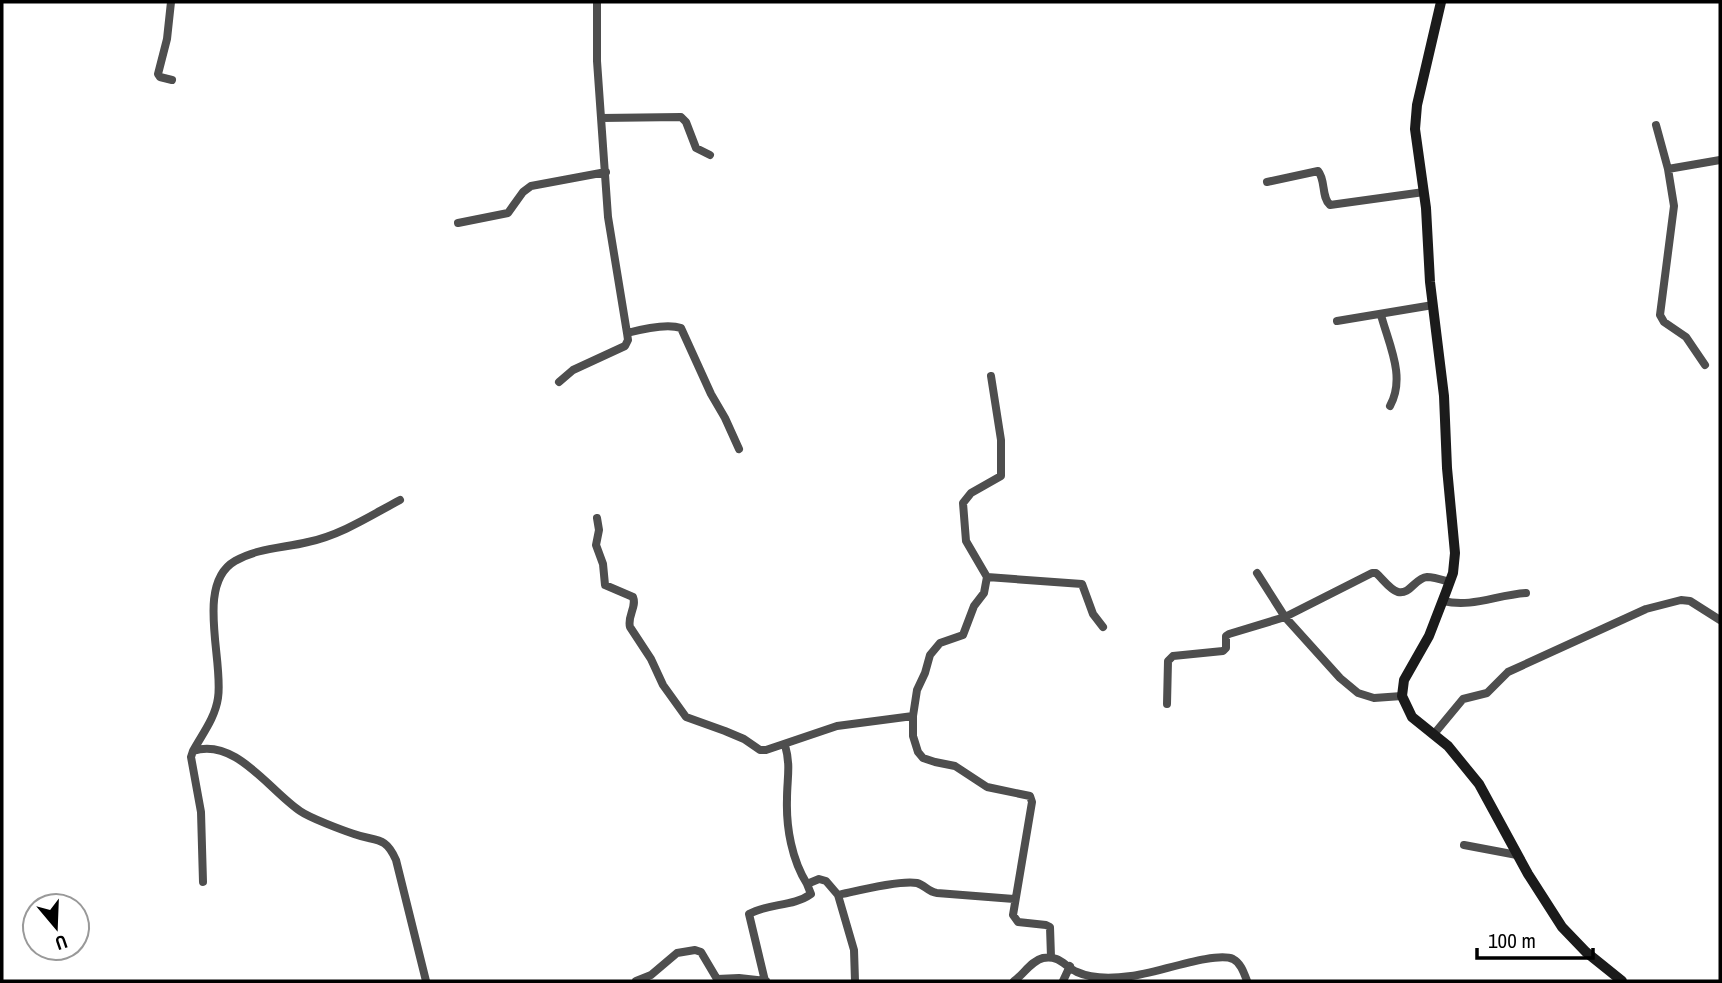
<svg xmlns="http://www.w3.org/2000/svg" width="1722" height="983" font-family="'Archivo Narrow',sans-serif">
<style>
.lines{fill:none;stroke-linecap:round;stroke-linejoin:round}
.street{stroke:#4e4e4e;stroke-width:8}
.secondary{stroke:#1b1b1b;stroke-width:10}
</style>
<rect width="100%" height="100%" fill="#fff"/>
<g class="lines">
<path class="street" d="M 171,2 L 167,39 L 158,74 L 160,77 L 172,80
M 597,2 L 597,61 L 608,217 L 627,333 C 642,329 667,323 681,328 L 711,394 L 725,418 L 739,449
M 601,118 L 681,117 L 686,122 L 696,148 L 710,155
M 1656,125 L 1668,169 L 1720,160
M 1668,169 L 1674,206 L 1660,315 L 1664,322 L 1686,337 L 1705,365
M 1267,182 L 1318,171 C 1326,180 1321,197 1330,205 L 1424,192
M 458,223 L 508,213 L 523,192 L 531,186 L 606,172
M 1381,315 C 1389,345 1406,377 1390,406
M 1337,321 L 1433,305
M 991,376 L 1001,440 L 1001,476 L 971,493 L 963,503 L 966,541 L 987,577 L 984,593 L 974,606 L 963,635 L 940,643 L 930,655 L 925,673 L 917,690 L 913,716 L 913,736 L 918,752 L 923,758 L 935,762 L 955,766 L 987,787 L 1030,796 L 1032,802 L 1013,915 L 1018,922 L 1046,925 L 1050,927 L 1051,957
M 559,382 L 573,370 L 625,346 L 628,340 L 627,333
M 597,518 L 599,530 L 596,545 L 603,564 L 605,585 L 633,597 C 637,607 627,616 630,627 L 651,659 L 663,685 L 686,717 L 725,731 L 744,739 L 760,750 L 766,750 L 837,726 L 913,716
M 1257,573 L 1285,617 L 1340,678 L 1358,693 L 1374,698 L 1402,696
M 987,577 L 1082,584 L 1093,614 L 1103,627
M 1443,601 C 1472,608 1496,595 1526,593
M 1167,704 L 1168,661 L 1173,656 L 1223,651 L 1226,648 L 1226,636 L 1229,634 L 1285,617 L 1372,573 L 1376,573 C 1382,578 1390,590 1398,592 C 1410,595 1415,578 1427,577 C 1434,577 1443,580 1450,582
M 1434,734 L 1463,699 L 1487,693 L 1508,672 L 1646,609 L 1681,600 L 1690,601 L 1720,620
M 785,745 C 791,766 787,778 787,799 C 786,828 792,860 807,884
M 193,751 C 203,733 215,718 218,698 C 224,661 195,584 235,561 C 257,548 284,548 308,542 C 341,535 370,516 400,500
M 1464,845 L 1517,855
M 203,882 L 201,812 L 191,757 L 193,751 C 235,737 269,790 300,811 C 310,818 342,830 354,834 C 376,842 385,835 396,860 L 426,981
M 838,895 L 854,950 L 855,981
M 636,981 L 651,975 L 677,953 L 695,950 L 701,952 L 717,979 L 739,978 L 766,981
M 765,981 L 749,914 C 768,903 793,907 811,894 L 807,884 L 819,879 L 826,881 L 838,895 C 857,891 899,880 917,883 C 925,885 928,892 937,893 L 1014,899
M 1014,981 C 1024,974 1031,961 1043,958 C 1060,955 1064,966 1077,972 C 1092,979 1116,978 1131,976 C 1154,974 1215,951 1233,959 C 1241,963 1244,973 1247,981
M 1063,981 L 1070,966"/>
<path class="secondary" d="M 1441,2 L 1417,105 L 1415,129 L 1426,208 L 1430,282 L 1444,396 L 1447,468 L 1455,553 L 1453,573 L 1446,592 L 1429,636 L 1404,680 L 1402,696 L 1412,717 L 1448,746 L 1479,784 L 1528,874 L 1562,927 L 1586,952 L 1622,981"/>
</g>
<rect width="1722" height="983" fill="none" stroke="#000000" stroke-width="7"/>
<g transform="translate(56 927) rotate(161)"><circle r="33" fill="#ffffff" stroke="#999999" stroke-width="2"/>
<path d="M0-5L12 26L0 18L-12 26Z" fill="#000000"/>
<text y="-10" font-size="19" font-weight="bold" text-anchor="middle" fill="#000000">U</text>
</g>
<path d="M1477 948v10h116v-10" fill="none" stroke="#000000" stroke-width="3.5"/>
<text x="1488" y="948" font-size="21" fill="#000000" stroke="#ffffff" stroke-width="5" paint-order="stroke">100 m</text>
</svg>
